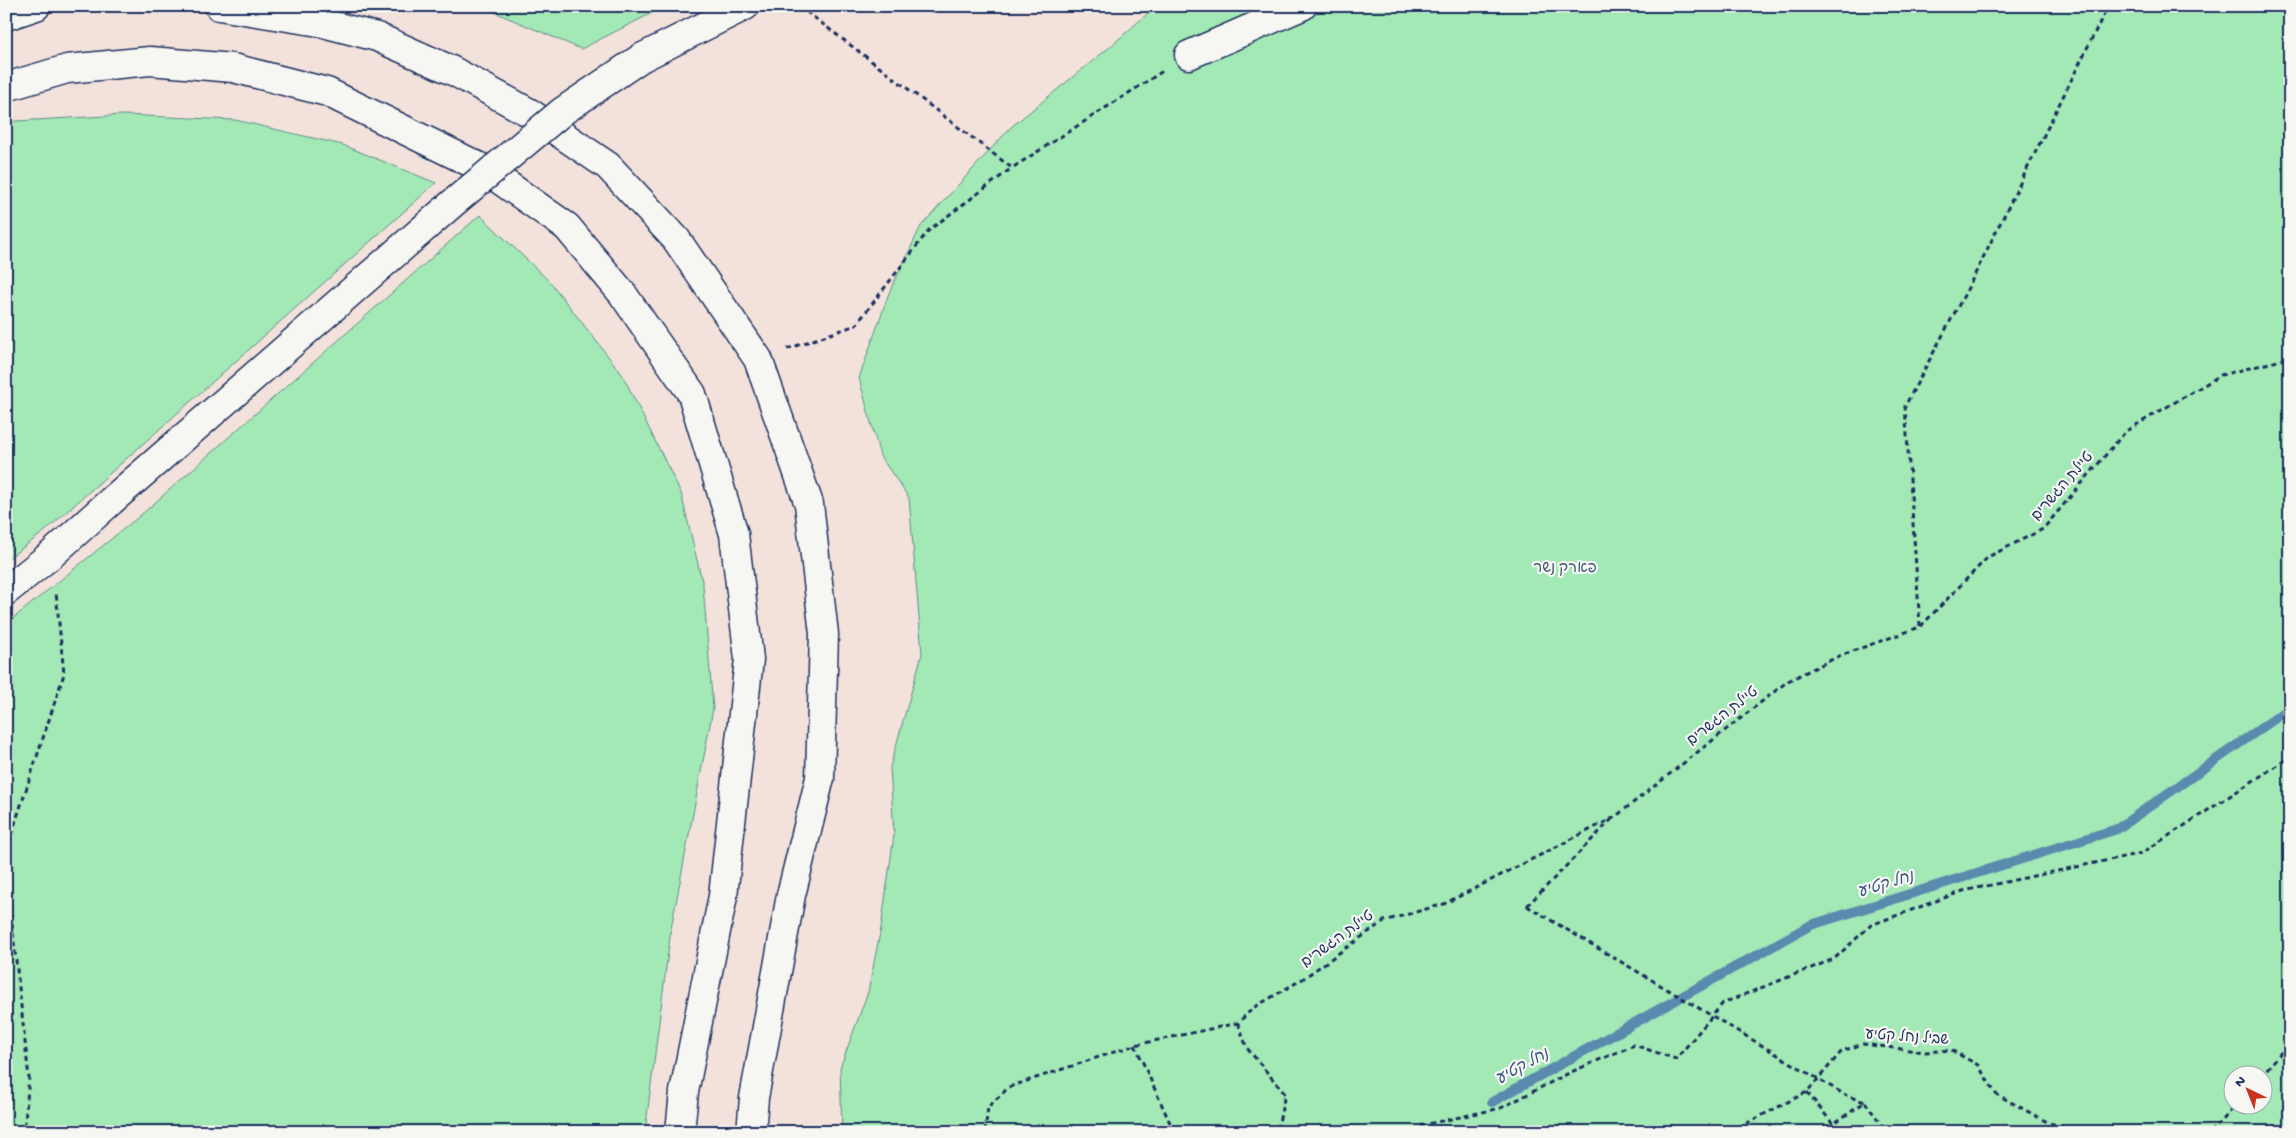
<svg xmlns="http://www.w3.org/2000/svg" width="2296" height="1138" font-family="'Gochi Hand','Playpen Sans Hebrew',sans-serif">
<style>
.green{fill:#a2e9b5;stroke:#5e8c8a;fill-rule:evenodd}
.lines{fill:none;stroke-linecap:round;stroke-linejoin:round}
.stream{stroke:#5a8baf;stroke-width:10}
.street-casing{stroke:#1b2f5e;stroke-width:31}
.secondary-casing{stroke:#1b2f5e;stroke-width:31}
.primary-casing{stroke:#1b2f5e;stroke-width:31}
.path{stroke:#1b2f5e;stroke-width:3;stroke-dasharray:5 4;stroke-linecap:butt}
.street{stroke:#f6f6f2;stroke-width:28}
.secondary{stroke:#f6f6f2;stroke-width:28}
.primary{stroke:#f6f6f2;stroke-width:28}
.secondary-bridge-casing{stroke:#1b2f5e;stroke-width:31;stroke-linecap:butt}
.path-bridge{stroke:#1b2f5e;stroke-width:3;stroke-dasharray:5 4;stroke-linecap:butt}
.secondary-bridge{stroke:#f6f6f2;stroke-width:28}
.labels{text-anchor:middle;dominant-baseline:central;stroke-width:4.5;stroke-linejoin:round;paint-order:stroke}
.street-label{font-size:15px;fill:#1b2f5e;stroke:#f6f6f2}
.park-label{font-size:15px;fill:#36546f;stroke:#f6f6f2}
.water-label{font-size:16px;font-style:italic;fill:#355580;stroke:#f6f6f2}
</style>
<rect width="100%" height="100%" fill="#f3e2db"/>
<filter id="ink" filterUnits="userSpaceOnUse"><feTurbulence type="fractalNoise" baseFrequency=".02" numOctaves="2"/><feDisplacementMap in="SourceGraphic" scale="10" xChannelSelector="R" yChannelSelector="G"/><feConvolveMatrix kernelMatrix="1 2 1 2 8 2 1 2 1" color-interpolation-filters="sRGB"/></filter>
<g filter="url(#ink)">
<path class="green" d="M 480,6 L 666,6 L 581,49 Z
M 1156,6 L 2290,6 L 2290,1132 L 842,1132 L 840,1068 L 868,992 L 881,928 L 894,835 L 890,767 L 922,654 L 909,498 L 880,456 L 859,378 L 889,293 L 921,226 L 1011,127 L 1111,46 ZM 2234,1076 L 2264,1076 L 2264,1106 L 2234,1106 Z
M 124,115 L 235,120 L 343,145 L 436,183 L 44,532 L 6,560 L 6,125 L 16,121 Z
M 480,215 L 551,283 L 622,374 L 681,493 L 703,585 L 713,709 L 671,929 L 645,1132 L 6,1132 L 6,624 L 142,514 Z"/>
<g class="lines">
<path class="stream" d="M 1492,1102 L 1811,925 L 2117,829 L 2290,708
M 1451,1132 L 1452,1131"/>
<defs>
<path id="street" d="M 1189,55 L 1302,6"/>
<path id="secondary" d="M 641,58 L 745,6
M 6,591 L 52,554 L 111,501"/>
<path id="primary" d="M 219,6 L 319,22 L 377,37 L 453,71 L 530,113 L 608,166 L 676,239 L 758,359 L 809,504 L 824,634 L 820,778 L 791,895 L 754,1098 L 751,1132
M 6,16 L 36,6
M 6,87 L 67,69 L 150,61 L 233,68 L 327,92 L 486,170 L 567,227 L 622,293 L 692,394 L 734,534 L 749,659 L 723,896 L 684,1092 L 680,1132"/>
</defs>
<use href="#street" class="street-casing"/>
<use href="#secondary" class="secondary-casing"/>
<use href="#primary" class="primary-casing"/>
<path class="path" d="M 799,6 L 1012,168 L 1163,71
M 787,349 L 856,325 L 929,230 L 1012,168
M 1920,626 L 1905,406 L 1970,284 L 2108,6
M 6,851 L 64,674 L 56,593
M 6,870 L 29,1078 L 24,1132
M 1527,906 L 1612,819
M 1238,1023 L 1247,1048 L 1285,1094 L 1277,1132
M 1135,1045 L 1174,1132
M 2261,1076 L 2290,1042
M 1807,1092 L 1833,1124 L 1865,1102 L 1847,1096
M 1865,1102 L 1887,1132
M 985,1132 L 988,1107 L 1009,1087 L 1135,1045 L 1238,1023 L 1253,1008 L 1301,980 L 1384,921 L 1444,904 L 1615,817 L 1788,681 L 1839,656 L 1920,627 L 1988,557 L 2043,529 L 2126,431 L 2221,375 L 2290,358
M 1414,1132 L 1423,1125 L 1501,1108 L 1571,1072 L 1634,1045 L 1676,1059 L 1723,1003 L 1834,959 L 1871,925 L 1963,891 L 2142,853 L 2290,757
M 1730,1132 L 1807,1092 L 1842,1051 L 1863,1044 L 1925,1052 L 1951,1050 L 1978,1065 L 1996,1094 L 2049,1123 L 2084,1132
M 2210,1132 L 2221,1122 L 2235,1106"/>
<use href="#street" class="street"/>
<use href="#secondary" class="secondary"/>
<use href="#primary" class="primary"/>
<defs>
<path id="secondary-bridge" d="M 111,501 L 453,203 L 563,111 L 641,58"/>
</defs>
<use href="#secondary-bridge" class="secondary-bridge-casing"/>
<path class="path-bridge" d="M 1527,906 L 1847,1096"/>
<use href="#secondary-bridge" class="secondary-bridge"/>
</g>
</g>
<g class="labels">
<g class="street-label">
<text transform="translate(2063 487) rotate(-49)">טיילת הגשרים</text>
<text transform="translate(1723 717) rotate(-38)">טיילת הגשרים</text>
<text transform="translate(1338 940) rotate(-36)">טיילת הגשרים</text>
<text transform="translate(1907 1038) rotate(4)">שביל נחל קטיע</text>
</g>
<g class="park-label">
<text x="1565" y="569">פארק נשר</text>
</g>
<g class="water-label">
<text transform="translate(1886 886) rotate(-17)">נחל קטיע</text>
<text transform="translate(1523 1068) rotate(-29)">נחל קטיע</text>
</g>
</g>
<rect width="2296" height="1138" fill="none" stroke="#f6f6f2" stroke-width="25"/>
<rect x="12" y="12" width="2271" height="1113" fill="none" stroke="#1b2f5e" stroke-width="2" filter="url(#ink)"/>
<g transform="translate(2248 1090) rotate(317)"><circle r="24" fill="#f6f6f2" stroke="#9ea6b7"/>
<path d="M0-4L9 19L0 12L-9 19Z" fill="#c8321e"/>
<text y="-8" font-size="14" font-weight="bold" text-anchor="middle" fill="#1b2f5e">N</text>
</g>
</svg>
